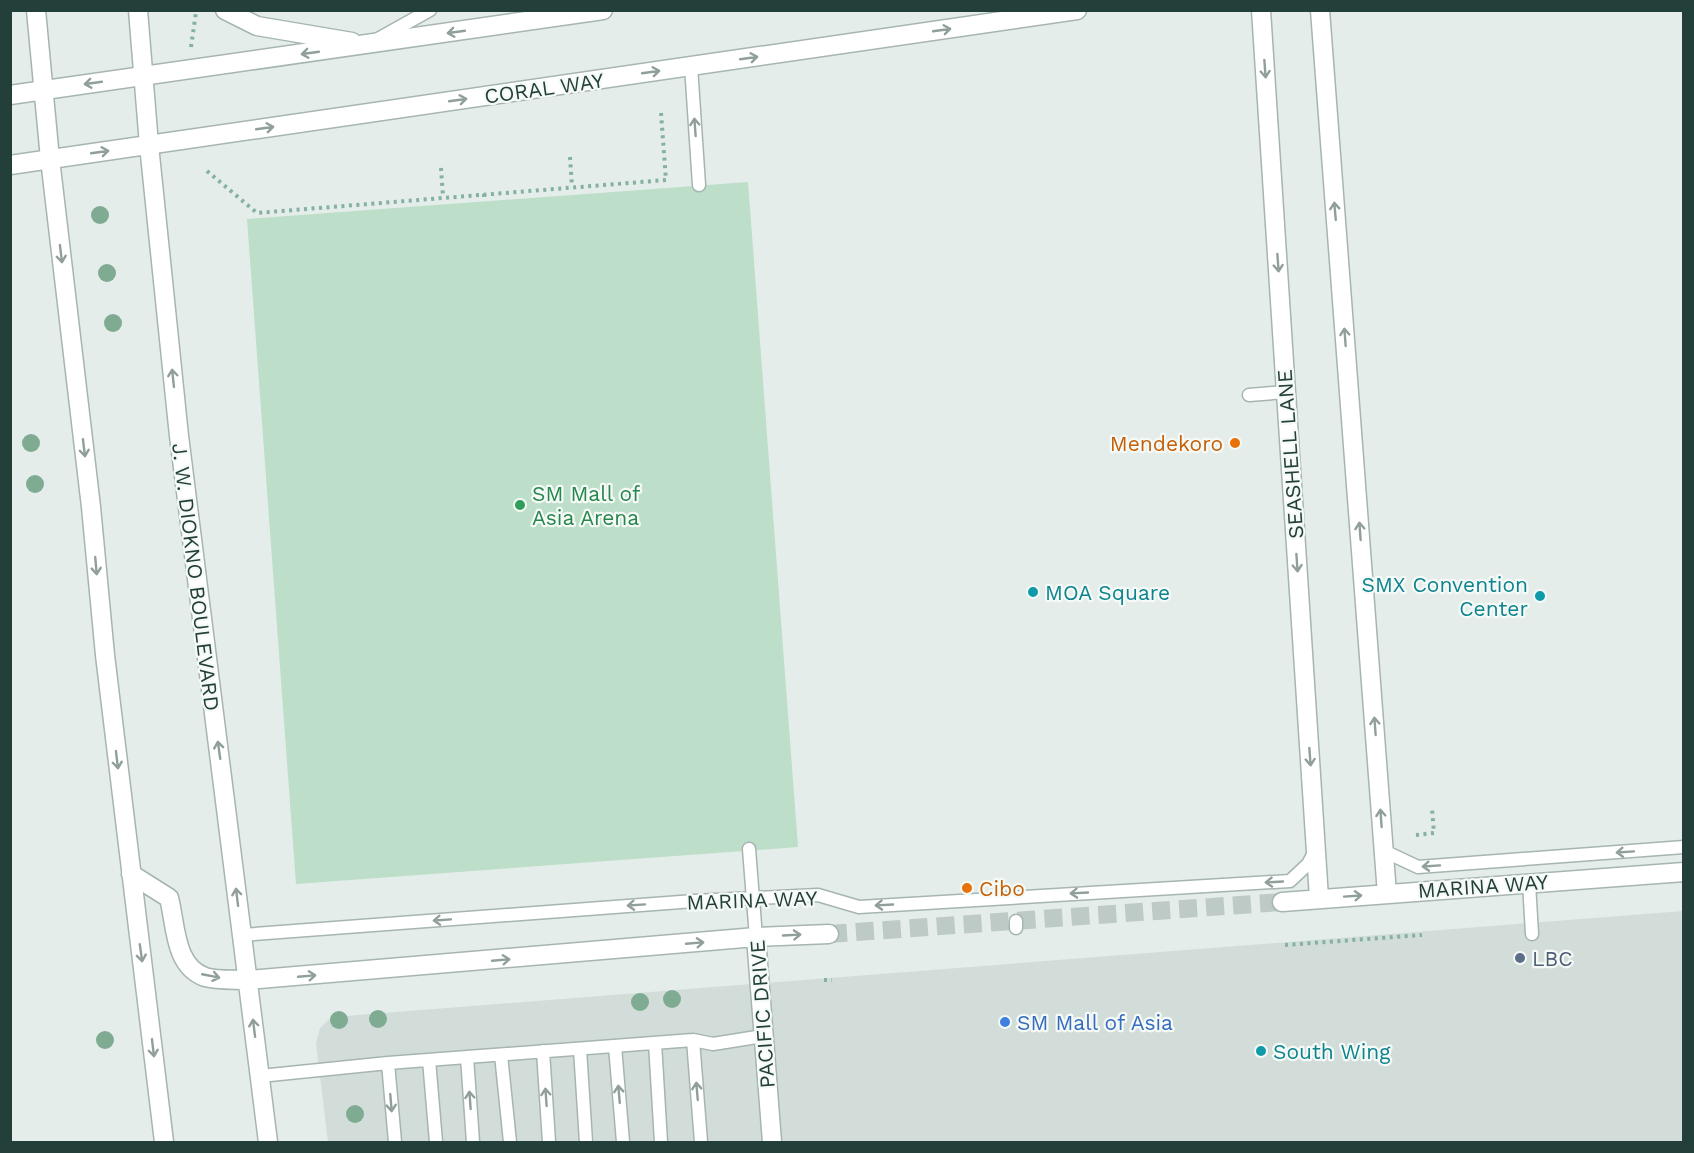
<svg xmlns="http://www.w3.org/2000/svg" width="1694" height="1153" font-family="'Work Sans',sans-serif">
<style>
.built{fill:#d2ddd9}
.green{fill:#bddec8}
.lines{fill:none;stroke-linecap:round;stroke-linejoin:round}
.minor-tunnel{stroke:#bdcac6;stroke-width:18;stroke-dasharray:18 9;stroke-linecap:butt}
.service-casing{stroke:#a6b5b1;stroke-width:15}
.minor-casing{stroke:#a6b5b1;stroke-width:21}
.tertiary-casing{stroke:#a6b5b1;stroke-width:21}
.path{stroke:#85b0a5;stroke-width:4;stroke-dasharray:3 4.5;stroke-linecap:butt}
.service{stroke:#fff;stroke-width:12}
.minor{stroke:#fff;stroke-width:18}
.tertiary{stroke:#fff;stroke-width:18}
.tree{fill:#80ab93}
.oneway{stroke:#919f9c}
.food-dot{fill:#e8710a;stroke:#f5faf7;stroke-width:2}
.leisure-dot{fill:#2e9e5b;stroke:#f5faf7;stroke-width:2}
.culture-dot{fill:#0f9aa8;stroke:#f5faf7;stroke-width:2}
.service-dot{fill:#5c6f8a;stroke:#f5faf7;stroke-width:2}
.shop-dot{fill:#3f7fe0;stroke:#f5faf7;stroke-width:2}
.labels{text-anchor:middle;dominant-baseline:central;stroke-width:4.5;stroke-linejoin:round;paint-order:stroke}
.street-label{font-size:21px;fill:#233f39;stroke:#f5faf7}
.food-label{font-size:21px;fill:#c56008;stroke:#f5faf7;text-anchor:end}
.leisure-label{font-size:21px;fill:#27864d;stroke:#f5faf7;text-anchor:start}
.culture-label{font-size:21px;fill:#0d838f;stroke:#f5faf7;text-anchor:start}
.service-label{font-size:21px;fill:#4e5e75;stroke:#f5faf7;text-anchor:start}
.shop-label{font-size:21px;fill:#366cbe;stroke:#f5faf7;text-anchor:start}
</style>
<rect width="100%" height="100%" fill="#e4ede9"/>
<path class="built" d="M 1683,911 L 1683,1142 L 328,1142 L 316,1043 L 320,1028 L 332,1017 Z"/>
<path class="green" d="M 748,182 L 798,847 L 296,884 L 247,219 Z"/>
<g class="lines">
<path class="minor-tunnel" d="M 829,934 L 1282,902"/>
<defs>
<path id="service" d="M 378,39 L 430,10
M 691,66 L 699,185
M 1249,395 L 1286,392
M 749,849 L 756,937
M 1384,851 L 1418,867 L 1684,847
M 1529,883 L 1532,934
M 1016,921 L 1016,928
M 242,935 L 694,901 L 818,895 L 859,907 L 1290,881 L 1308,864 L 1315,851
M 693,1040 L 701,1142
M 655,1043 L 661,1142
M 615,1046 L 623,1142
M 580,1049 L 586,1142
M 543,1051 L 549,1142
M 501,1055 L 510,1142
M 467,1057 L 473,1142
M 429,1060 L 436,1142
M 388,1063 L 395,1142
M 260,1076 L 388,1063 L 693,1040 L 713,1044 L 763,1036"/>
<path id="minor" d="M 1261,10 L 1319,898
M 1320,10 L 1387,894
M 1282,902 L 1684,872
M 756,937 L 772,1142
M 248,980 L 756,937 L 829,934"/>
<path id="tertiary" d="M 36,10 L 50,159 L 91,507 L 105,655 L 164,1142
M 138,10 L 149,145 L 179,436 L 268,1142
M 225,10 L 257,26 L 352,42
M 10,95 L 603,10
M 10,165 L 1077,10
M 131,874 L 169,898 C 176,925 174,966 205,977 C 218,981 235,979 248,980"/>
</defs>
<use href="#service" class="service-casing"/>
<use href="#minor" class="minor-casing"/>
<use href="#tertiary" class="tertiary-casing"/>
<path class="path" d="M 191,47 L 196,12
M 570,157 L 572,187
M 441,168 L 443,197
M 207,171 L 257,213 L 666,180 L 661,113
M 484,194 L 484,201
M 1416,835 L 1434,833 L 1432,809
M 1285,945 L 1422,935
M 824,980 L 832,980"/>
<use href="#service" class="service"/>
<use href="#minor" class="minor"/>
<use href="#tertiary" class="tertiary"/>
</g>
<g class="tree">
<circle cx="100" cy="215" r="9"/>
<circle cx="107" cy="273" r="9"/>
<circle cx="113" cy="323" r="9"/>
<circle cx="31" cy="443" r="9"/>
<circle cx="35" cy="484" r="9"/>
<circle cx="672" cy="999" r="9"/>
<circle cx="640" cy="1002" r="9"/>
<circle cx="378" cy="1019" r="9"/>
<circle cx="339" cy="1020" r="9"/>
<circle cx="105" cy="1040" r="9"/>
<circle cx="355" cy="1114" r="9"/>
</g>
<defs><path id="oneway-shaft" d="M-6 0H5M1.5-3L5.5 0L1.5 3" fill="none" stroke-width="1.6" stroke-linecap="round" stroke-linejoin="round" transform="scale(1.5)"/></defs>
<g class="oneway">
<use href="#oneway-shaft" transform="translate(942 30) rotate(-8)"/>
<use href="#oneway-shaft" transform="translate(456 32) rotate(172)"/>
<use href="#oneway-shaft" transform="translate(310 53) rotate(172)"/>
<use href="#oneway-shaft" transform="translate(749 58) rotate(-8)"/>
<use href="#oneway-shaft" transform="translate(1265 69) rotate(86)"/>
<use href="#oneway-shaft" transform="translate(651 72) rotate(-8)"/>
<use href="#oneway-shaft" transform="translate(93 83) rotate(172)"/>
<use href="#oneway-shaft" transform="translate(458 100) rotate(-8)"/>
<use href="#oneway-shaft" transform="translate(695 127) rotate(-94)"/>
<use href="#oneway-shaft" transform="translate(265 128) rotate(-8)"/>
<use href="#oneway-shaft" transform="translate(100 152) rotate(-8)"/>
<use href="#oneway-shaft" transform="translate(1335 211) rotate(-95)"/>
<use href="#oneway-shaft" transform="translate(61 254) rotate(83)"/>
<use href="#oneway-shaft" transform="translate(1278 263) rotate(86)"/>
<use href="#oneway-shaft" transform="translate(1345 337) rotate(-94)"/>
<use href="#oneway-shaft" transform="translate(173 378) rotate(-96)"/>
<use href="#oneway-shaft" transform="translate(84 448) rotate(83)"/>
<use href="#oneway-shaft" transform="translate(1360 531) rotate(-94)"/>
<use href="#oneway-shaft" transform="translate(1297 563) rotate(86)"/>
<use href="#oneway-shaft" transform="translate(96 566) rotate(85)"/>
<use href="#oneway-shaft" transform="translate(1375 726) rotate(-94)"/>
<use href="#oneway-shaft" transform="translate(219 750) rotate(-98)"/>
<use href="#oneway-shaft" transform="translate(1310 757) rotate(86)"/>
<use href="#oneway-shaft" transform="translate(117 760) rotate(83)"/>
<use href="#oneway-shaft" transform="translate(1381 818) rotate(-94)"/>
<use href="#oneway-shaft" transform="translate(1625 852) rotate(176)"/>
<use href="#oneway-shaft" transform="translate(1431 866) rotate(176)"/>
<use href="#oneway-shaft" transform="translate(1274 882) rotate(177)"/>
<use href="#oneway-shaft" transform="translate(1079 893) rotate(177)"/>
<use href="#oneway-shaft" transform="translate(1353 896) rotate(-4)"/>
<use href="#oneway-shaft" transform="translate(237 897) rotate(-97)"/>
<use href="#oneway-shaft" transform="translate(636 905) rotate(176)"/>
<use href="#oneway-shaft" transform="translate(884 905) rotate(177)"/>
<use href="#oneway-shaft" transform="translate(442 920) rotate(176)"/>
<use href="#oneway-shaft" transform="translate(792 935) rotate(-3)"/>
<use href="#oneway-shaft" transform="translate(695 943) rotate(-5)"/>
<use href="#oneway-shaft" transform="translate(141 953) rotate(82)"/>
<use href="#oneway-shaft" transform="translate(501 960) rotate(-5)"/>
<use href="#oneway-shaft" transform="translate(211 976) rotate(11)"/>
<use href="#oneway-shaft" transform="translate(307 976) rotate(-5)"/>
<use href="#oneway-shaft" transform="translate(254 1028) rotate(-97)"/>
<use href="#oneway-shaft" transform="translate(153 1048) rotate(83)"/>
<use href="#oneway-shaft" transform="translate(697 1091) rotate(-95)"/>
<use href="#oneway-shaft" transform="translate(619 1094) rotate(-95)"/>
<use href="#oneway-shaft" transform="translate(546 1097) rotate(-94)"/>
<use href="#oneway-shaft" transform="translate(470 1100) rotate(-94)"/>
<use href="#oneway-shaft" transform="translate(391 1103) rotate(85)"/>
</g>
<g class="food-dot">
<circle cx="1235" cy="443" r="6"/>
<circle cx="967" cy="888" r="6"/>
</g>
<circle class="leisure-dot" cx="520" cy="505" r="6"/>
<g class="culture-dot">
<circle cx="1033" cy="592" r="6"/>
<circle cx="1540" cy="596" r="6"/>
<circle cx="1261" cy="1051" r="6"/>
</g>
<circle class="service-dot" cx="1520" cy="958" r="6"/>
<circle class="shop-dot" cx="1005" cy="1022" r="6"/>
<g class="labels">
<g class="street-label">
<text transform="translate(544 88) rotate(-8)">CORAL WAY</text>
<text transform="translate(1290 454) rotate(-94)">SEASHELL LANE</text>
<text transform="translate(196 577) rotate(83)">J. W. DIOKNO BOULEVARD</text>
<text transform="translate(1483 886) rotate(-4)">MARINA WAY</text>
<text transform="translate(752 900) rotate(-2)">MARINA WAY</text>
<text transform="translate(762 1014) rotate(-94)">PACIFIC DRIVE</text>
</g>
<g class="food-label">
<text x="1223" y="443">Mendekoro</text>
<text x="979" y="888" text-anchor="start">Cibo</text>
</g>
<g class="leisure-label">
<text x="532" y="493">SM Mall of<tspan x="532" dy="24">Asia Arena</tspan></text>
</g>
<g class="culture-label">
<text x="1528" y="584" text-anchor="end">SMX Convention<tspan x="1528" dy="24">Center</tspan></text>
<text x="1045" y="592">MOA Square</text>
<text x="1273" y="1051">South Wing</text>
</g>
<g class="service-label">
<text x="1532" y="958">LBC</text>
</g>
<g class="shop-label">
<text x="1017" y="1022">SM Mall of Asia</text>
</g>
</g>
<rect width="1694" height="1153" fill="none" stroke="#233f39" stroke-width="24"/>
</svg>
